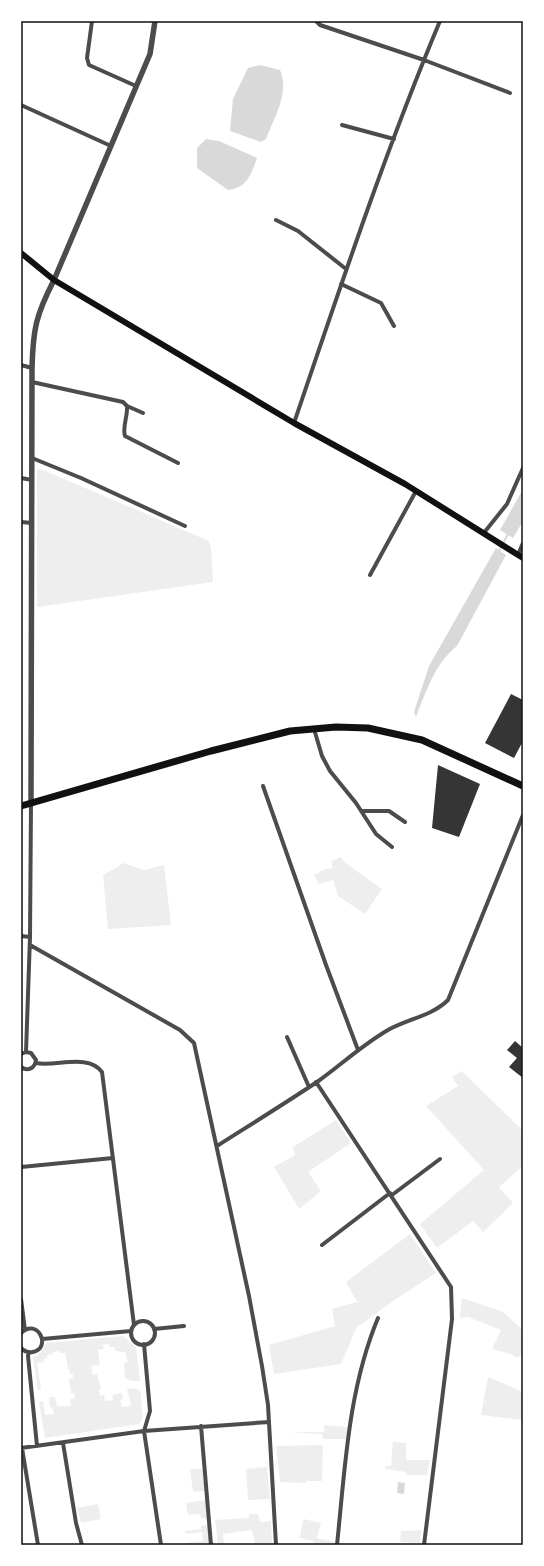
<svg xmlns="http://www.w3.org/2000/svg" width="544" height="1566" font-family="Montserrat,sans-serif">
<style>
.green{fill:#eee}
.water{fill:#d9d9d9}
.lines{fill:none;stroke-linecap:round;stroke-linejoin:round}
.stream{stroke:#d9d9d9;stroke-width:2}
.building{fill:#353535}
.minor{stroke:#4c4c4c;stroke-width:4}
.tertiary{stroke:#4c4c4c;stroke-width:5.5}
.secondary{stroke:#111;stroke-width:6}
.primary{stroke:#111;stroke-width:7}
.neatline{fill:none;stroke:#111;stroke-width:1.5}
</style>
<rect width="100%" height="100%" fill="#fff"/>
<path class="green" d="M 41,469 L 209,541 L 211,548 L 213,582 L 37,607 L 37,470 Z
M 341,857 L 344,862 L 382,889 L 365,914 L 338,896 L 333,880 L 319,884 L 314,875 L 325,869 L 333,868 L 331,861 Z
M 124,863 L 144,870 L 164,865 L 171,925 L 108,929 L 103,875 Z
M 462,1071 L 523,1131 L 523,1166 L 499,1187 L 513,1203 L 483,1232 L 473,1221 L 437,1248 L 420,1224 L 484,1170 L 426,1106 L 458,1086 L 452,1077 Z
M 336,1120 L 351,1143 L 308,1172 L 321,1191 L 299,1209 L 274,1167 L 295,1155 L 293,1147 Z
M 410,1234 L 436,1273 L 393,1301 L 359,1326 L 358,1324 L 341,1364 L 274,1374 L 269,1345 L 335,1326 L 332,1309 L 357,1302 L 346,1282 Z
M 462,1298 L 503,1312 L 523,1330 L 523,1352 L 518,1358 L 511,1354 L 492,1349 L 501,1330 L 468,1317 L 460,1318 Z
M 123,1336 L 136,1347 L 140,1381 L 131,1381 L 125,1378 L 124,1363 L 128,1362 L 125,1352 L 115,1351 L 115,1347 L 110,1347 L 109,1344 L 103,1345 L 104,1349 L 98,1350 L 100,1365 L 91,1366 L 93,1375 L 97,1374 L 101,1389 L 99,1389 L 100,1396 L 104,1395 L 105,1401 L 113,1400 L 112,1395 L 122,1393 L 123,1399 L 120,1400 L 122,1407 L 131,1406 L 127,1389 L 137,1388 L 137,1390 L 140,1390 L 143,1417 L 139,1424 L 45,1438 L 39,1402 L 43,1401 L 45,1415 L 54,1414 L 52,1407 L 50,1407 L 49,1397 L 55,1397 L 57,1406 L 71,1406 L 70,1399 L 75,1398 L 74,1393 L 71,1393 L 69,1379 L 73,1378 L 73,1374 L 70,1374 L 69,1369 L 68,1369 L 65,1353 L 60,1353 L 60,1351 L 53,1352 L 53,1354 L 47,1355 L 47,1359 L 44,1359 L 44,1362 L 37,1363 L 41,1388 L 38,1391 L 33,1357 L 40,1353 L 46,1343 Z
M 488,1377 L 523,1392 L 523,1420 L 481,1415 Z
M 324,1425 L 348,1427 L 346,1439 L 323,1439 L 322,1434 L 288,1432 L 324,1432 Z
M 393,1442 L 406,1443 L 406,1460 L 430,1460 L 427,1475 L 406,1475 L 406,1472 L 385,1469 L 385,1466 L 391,1466 Z
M 323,1445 L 322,1481 L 306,1481 L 306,1483 L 280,1482 L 276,1446 Z
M 267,1467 L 270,1499 L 248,1500 L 246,1469 Z
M 190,1469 L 202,1469 L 205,1491 L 193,1492 Z
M 206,1500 L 207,1519 L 201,1518 L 200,1514 L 188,1515 L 186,1503 Z
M 98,1504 L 101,1519 L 81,1523 L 77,1508 Z
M 249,1514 L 258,1514 L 260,1522 L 271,1521 L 272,1545 L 255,1545 L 252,1530 L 223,1534 L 224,1545 L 218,1545 L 215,1520 L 249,1518 Z
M 303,1519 L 321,1523 L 317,1538 L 334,1542 L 334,1545 L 313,1545 L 314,1541 L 300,1538 Z
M 208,1525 L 210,1545 L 188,1545 L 187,1543 L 203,1541 L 202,1532 L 186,1534 L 185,1531 L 201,1529 L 201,1526 Z
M 421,1530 L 420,1543 L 400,1542 L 401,1531 Z"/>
<path class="water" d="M 260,65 L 280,70 C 290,93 274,118 266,139 L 261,142 L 230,131 L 233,99 L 248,68 Z
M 206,139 L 219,141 L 257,158 C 251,175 247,188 228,190 L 197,168 L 197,148 Z
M 523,489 L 523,521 L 513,538 L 500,530 Z
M 496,548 L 506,555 L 457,646 C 435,663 426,692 416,717 L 414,712 L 429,666 Z
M 398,1482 L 405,1483 L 404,1494 L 397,1493 Z"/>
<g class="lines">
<path class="stream" d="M 499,551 L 509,532"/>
</g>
<path class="building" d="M 511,694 L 523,700 L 523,741 L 514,758 L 485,743 Z
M 438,765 L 480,784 L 459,837 L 432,828 Z
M 515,1041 L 523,1048 L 523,1078 L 509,1067 L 517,1058 L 507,1050 Z"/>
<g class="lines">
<path class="minor" d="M 92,21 L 87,58 L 89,65 L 136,86
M 316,21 L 320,25 L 424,60 L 510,93
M 21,105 L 111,146
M 342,125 L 394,139
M 276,220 L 298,231 L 346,269
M 341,284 L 381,303 L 394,326
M 21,365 L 32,368
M 32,382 L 123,402 L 127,406 C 128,416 122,427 125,436 L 178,463
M 127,406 L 143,413
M 294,423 C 340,288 385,152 440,21
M 32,458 L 81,478 L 185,526
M 21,478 L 32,480
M 21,522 L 32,523
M 483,534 L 507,504 L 523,468
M 518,555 L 523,543
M 370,575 L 416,491
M 314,729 L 322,756 L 330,771 L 356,803 L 376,834 L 392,847
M 263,786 L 326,965 L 358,1050
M 361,811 L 389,811 L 405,822
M 21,936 L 30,937
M 30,945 L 180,1030 L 194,1043 L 249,1296 L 262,1366 L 268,1405 L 276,1545
M 287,1037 L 309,1087
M 26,1052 L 30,937 L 31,804
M 21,1054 L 26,1052 L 31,1053 L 36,1060 C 35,1068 28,1072 21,1067
M 36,1063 C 56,1067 88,1053 102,1072 L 134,1325
M 316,1082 L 451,1287 L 452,1319 L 424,1545
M 217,1146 C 250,1125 284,1104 317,1082 C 341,1065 362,1045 388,1030 C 407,1019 432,1016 448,1000 L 523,815
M 21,1167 L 113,1158
M 392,1195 L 440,1159
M 322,1245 L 390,1193
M 21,1299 L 25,1330
M131 1333a12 12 0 1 1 24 0a12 12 0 1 1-24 0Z
M 154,1329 L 184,1326
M 21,1333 C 38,1317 52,1348 33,1352 C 28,1353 24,1351 21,1348
M 42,1339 L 131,1331
M 144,1344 L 150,1411 L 144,1431 L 161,1545
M 29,1352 L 28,1356 L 37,1446
M 201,1426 L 211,1545
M 63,1443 L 76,1523 L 82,1545
M 21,1448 L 144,1431 L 269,1422
M 22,1448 L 38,1545
M 337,1545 C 345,1469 348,1390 378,1318"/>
<path class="tertiary" d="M 31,804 L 32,368 C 33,329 36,315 54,280 L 150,54 L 155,21"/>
<path class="secondary" d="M 21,253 L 54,280 L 294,423 L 405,484 L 523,558"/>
<path class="primary" d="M 21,806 L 211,751 L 290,731 L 336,727 L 368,728 L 422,740 L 523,786"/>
</g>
<rect width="544" height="1566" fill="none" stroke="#ffffff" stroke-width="44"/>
<rect x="22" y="22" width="500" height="1522" class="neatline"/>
</svg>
